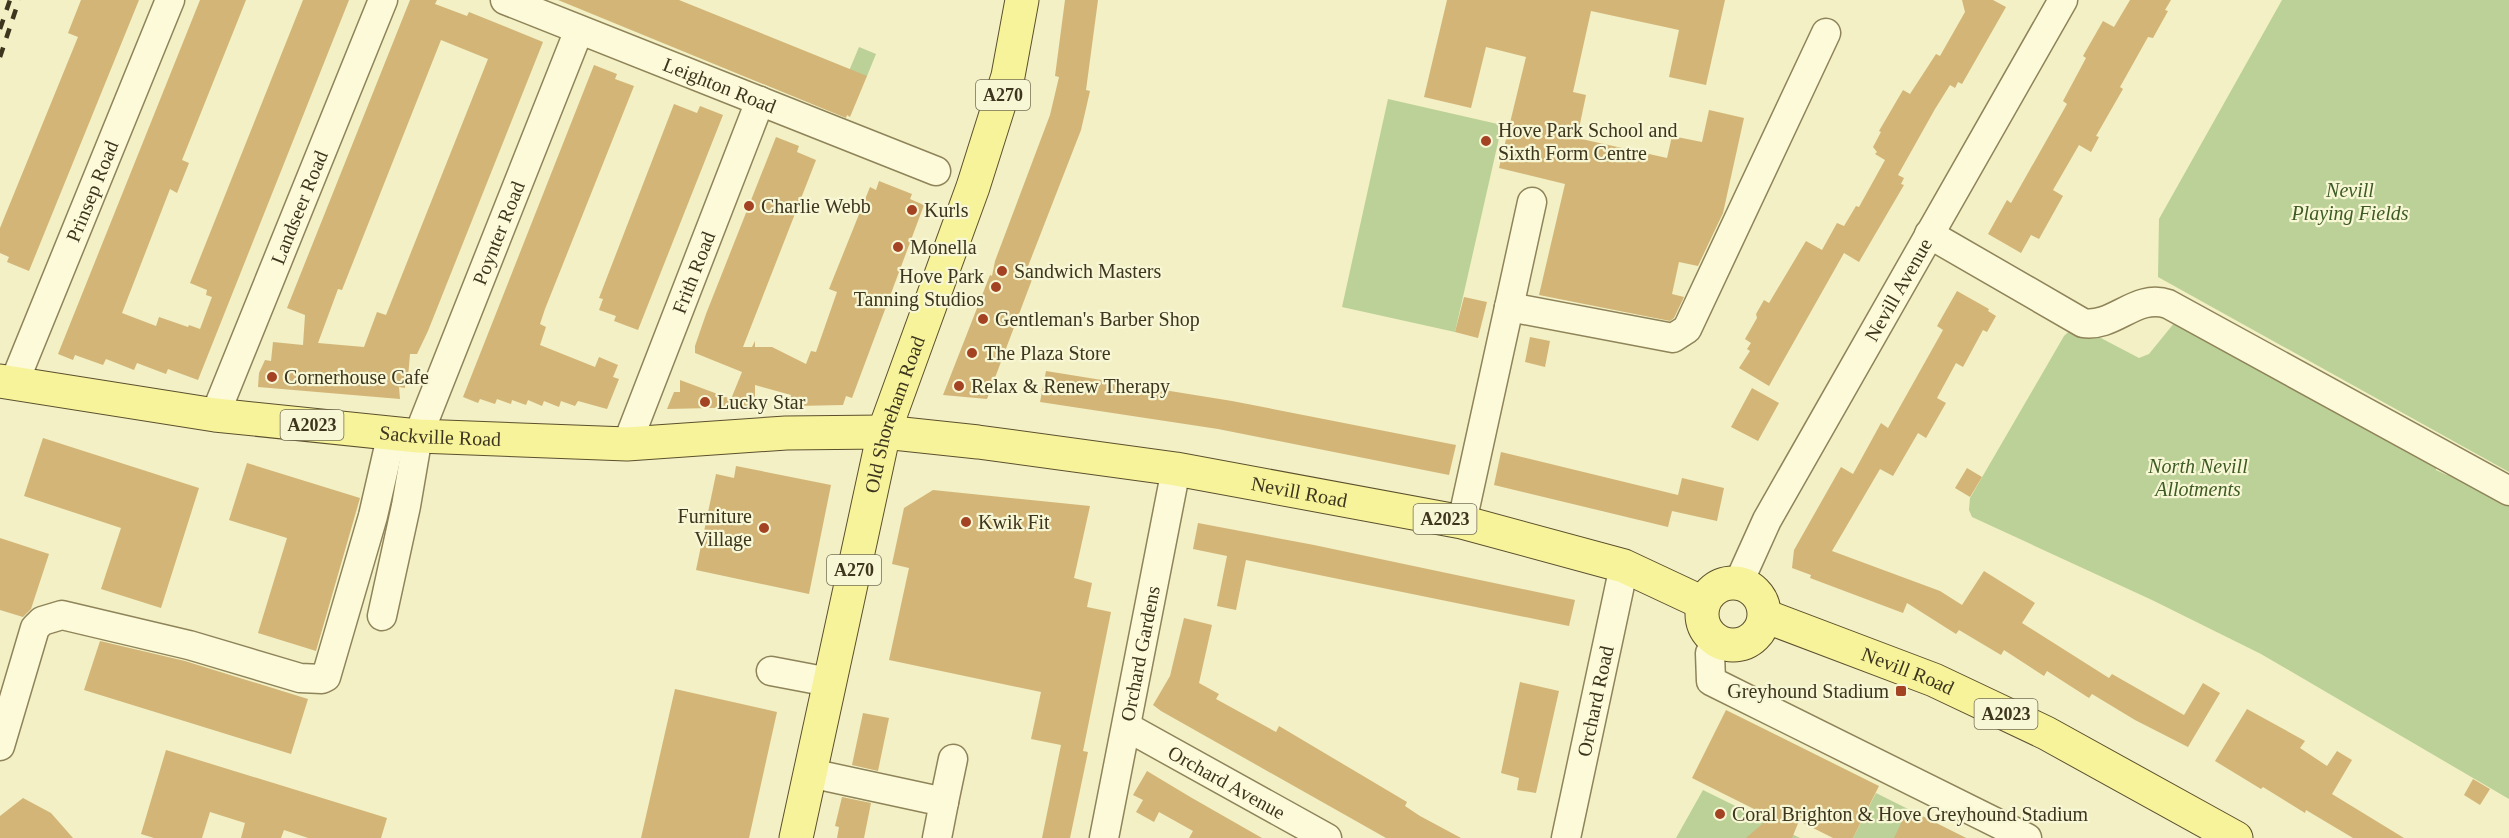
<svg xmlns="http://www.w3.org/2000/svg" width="2509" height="838" font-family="'Times New Roman',serif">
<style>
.green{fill:#bbd197}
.building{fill:#d3b577;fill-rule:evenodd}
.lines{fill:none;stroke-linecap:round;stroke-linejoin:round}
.minor-casing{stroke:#8f8359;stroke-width:31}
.major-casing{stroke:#5c4f2d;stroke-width:35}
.minor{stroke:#fcfad9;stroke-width:28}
.major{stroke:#f7f39a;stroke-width:33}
.rail{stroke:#3d351e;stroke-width:4.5;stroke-dasharray:10 10;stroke-linecap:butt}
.poi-dot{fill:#a34323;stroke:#f8f7d5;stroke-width:2}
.labels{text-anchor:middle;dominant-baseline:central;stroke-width:4.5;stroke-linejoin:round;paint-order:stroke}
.shield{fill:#f8f7d5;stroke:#756f55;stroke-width:1.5}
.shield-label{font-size:18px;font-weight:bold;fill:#3d351e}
.street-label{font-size:20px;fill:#3d351e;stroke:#f8f7d5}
.poi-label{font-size:20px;fill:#3d351e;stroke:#f8f7d5;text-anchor:start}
.park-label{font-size:20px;font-style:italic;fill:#3e5b23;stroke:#f8f7d5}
</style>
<rect width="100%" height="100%" fill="#f2f0c4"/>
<path class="green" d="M 2282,0 L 2509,0 L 2509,472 L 2158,277 L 2159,219 Z
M 859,47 L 876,54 L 867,76 L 844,83 Z
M 1388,99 L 1502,125 L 1455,332 L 1342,307 Z
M 2175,322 L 2294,380 L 2296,391 L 2306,396 L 2315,393 L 2436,459 L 2436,470 L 2447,475 L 2457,470 L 2509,498 L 2509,799 L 2261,654 L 2152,600 L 1972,517 L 1969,510 L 1970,498 L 2064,336 L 2076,325 L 2139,358 L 2149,354 Z
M 1703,790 L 1800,838 L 1676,838 Z
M 1876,793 L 1966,838 L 1853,838 Z"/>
<path class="building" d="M 81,0 L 139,0 L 29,271 L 7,262 L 9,257 L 0,253 L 0,228 L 78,37 L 68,33 Z
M 200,0 L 246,0 L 182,160 L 189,163 L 177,193 L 170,189 L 122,313 L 156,326 L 159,317 L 188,327 L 189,325 L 200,329 L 212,297 L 206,295 L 207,290 L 190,283 L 303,0 L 349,0 L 198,380 L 168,369 L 166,374 L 137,363 L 134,370 L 106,359 L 103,365 L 75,355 L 73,360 L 58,354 Z
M 410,0 L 437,0 L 435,4 L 467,16 L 469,12 L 543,42 L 428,331 L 417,354 L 410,354 L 408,378 L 405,380 L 405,388 L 399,387 L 400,399 L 258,387 L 259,373 L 265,360 L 271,361 L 273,342 L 303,345 L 305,315 L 287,308 ZM 441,40 L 488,59 L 386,315 L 377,312 L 364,347 L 318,343 L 338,289 L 342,290 Z
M 558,0 L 679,0 L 867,76 L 850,117 L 847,115 L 846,118 Z
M 1065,0 L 1098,0 L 1086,90 L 1090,91 L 1081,130 L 1025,274 L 1033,277 L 987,399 L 943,395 L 990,275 L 992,276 L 995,261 L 1050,115 L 1059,77 L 1055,76 Z
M 1447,0 L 1725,0 L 1706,85 L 1669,77 L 1679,30 L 1591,11 L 1573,92 L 1586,95 L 1577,138 L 1667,158 L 1672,136 L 1702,142 L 1709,110 L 1744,118 L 1723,213 L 1698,266 L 1679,262 L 1672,294 L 1684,297 L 1674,318 L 1670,321 L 1539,295 L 1565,184 L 1499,168 L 1526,57 L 1486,47 L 1471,108 L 1424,97 Z
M 1962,0 L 1993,0 L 2006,7 L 1962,84 L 1958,82 L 1955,88 L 1950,85 L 1935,109 L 1898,175 L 1904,178 L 1901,184 L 1904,185 L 1859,262 L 1844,253 L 1769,386 L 1739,368 L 1750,351 L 1747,349 L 1751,343 L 1745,339 L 1757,318 L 1756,314 L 1764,300 L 1769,303 L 1806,241 L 1822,250 L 1837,223 L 1844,226 L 1856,206 L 1859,207 L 1885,160 L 1875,154 L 1877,152 L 1873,147 L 1881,132 L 1879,131 L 1903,90 L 1910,94 L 1936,54 L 1940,56 L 1965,12 Z
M 2130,0 L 2171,0 L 2165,10 L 2168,11 L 2153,38 L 2148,37 L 2120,87 L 2123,89 L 2096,136 L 2099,137 L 2091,152 L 2079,145 L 2053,190 L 2063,196 L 2039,239 L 2031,235 L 2021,253 L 1988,234 L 2007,200 L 2011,203 L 2067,104 L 2063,101 L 2086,58 L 2083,56 L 2103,21 L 2114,27 Z
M 594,65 L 617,74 L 615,79 L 634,86 L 545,309 L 540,324 L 546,327 L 540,345 L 595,367 L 599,357 L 618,365 L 613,377 L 619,379 L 607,409 L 578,401 L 575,406 L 561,401 L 559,407 L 544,401 L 542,406 L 528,400 L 526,405 L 512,400 L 511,404 L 497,399 L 495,404 L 480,399 L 478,403 L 463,397 Z
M 674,104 L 697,113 L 700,106 L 723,115 L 638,330 L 614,321 L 616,316 L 599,310 L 603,299 L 599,298 Z
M 776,137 L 799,146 L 797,152 L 816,160 L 743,347 L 752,347 L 755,341 L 755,347 L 772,347 L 806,364 L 811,351 L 816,352 L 837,292 L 829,289 L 870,187 L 876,190 L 879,181 L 912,194 L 910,199 L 924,205 L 852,398 L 846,396 L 843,405 L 796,406 L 790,401 L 791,395 L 755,385 L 755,407 L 667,409 L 674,392 L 680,392 L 680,380 L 731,399 L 742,372 L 695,353 L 695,346 L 706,314 Z
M 1957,291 L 1989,309 L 1988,311 L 1996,316 L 1987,332 L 1983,330 L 1963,367 L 1956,363 L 1937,398 L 1946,403 L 1926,438 L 1918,433 L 1893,476 L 1880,469 L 1832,551 L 1940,591 L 1962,605 L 1984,571 L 2035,603 L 2022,623 L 2109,678 L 2112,674 L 2184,715 L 2203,683 L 2220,693 L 2188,747 L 2135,720 L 2092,694 L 2089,698 L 2047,671 L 2044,676 L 2004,650 L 2001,655 L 1959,630 L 1956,634 L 1907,603 L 1903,613 L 1810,578 L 1811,575 L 1792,568 L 1794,550 L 1841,467 L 1853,474 L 1881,423 L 1888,428 L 1943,330 L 1937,326 Z
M 1464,297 L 1487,302 L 1478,338 L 1455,332 Z
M 1530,337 L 1550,341 L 1545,367 L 1525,362 Z
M 1046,371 L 1232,401 L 1456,445 L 1449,475 L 1218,429 L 1040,402 Z
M 1752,388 L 1779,403 L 1758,441 L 1731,427 Z
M 43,438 L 199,488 L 161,608 L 101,589 L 121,528 L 24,496 Z
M 1501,452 L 1678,495 L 1682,478 L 1724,488 L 1717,521 L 1672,511 L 1668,527 L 1494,485 Z
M 247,463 L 360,498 L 316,651 L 258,633 L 287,538 L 229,520 Z
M 736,466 L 831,485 L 809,594 L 696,570 L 716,474 L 734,478 Z
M 1967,468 L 1982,477 L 1970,497 L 1955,488 Z
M 933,490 L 1090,506 L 1074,578 L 1092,583 L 1087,607 L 1111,612 L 1083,751 L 1088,752 L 1070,838 L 1042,838 L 1061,745 L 1031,739 L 1041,692 L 889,660 L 909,568 L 892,564 L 904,508 Z
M 1198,523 L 1314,545 L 1575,600 L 1569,626 L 1246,560 L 1236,610 L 1217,606 L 1227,556 L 1193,549 Z
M 0,538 L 49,554 L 31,609 L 23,617 L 0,610 Z
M 1184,618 L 1212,625 L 1199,683 L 1219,694 L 1216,699 L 1276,732 L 1279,726 L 1407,802 L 1405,806 L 1420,816 L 1461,838 L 1386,838 L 1161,711 L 1153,705 L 1170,676 Z
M 100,641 L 185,661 L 308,699 L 291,754 L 84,690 Z
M 1520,682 L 1559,691 L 1536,793 L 1517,790 L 1519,778 L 1501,773 Z
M 675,689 L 777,712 L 749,838 L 641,838 Z
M 2247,709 L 2305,741 L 2300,748 L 2327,766 L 2337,751 L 2352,760 L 2332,794 L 2404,838 L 2353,838 L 2306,810 L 2305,813 L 2263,787 L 2261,789 L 2215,761 Z
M 1726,710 L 1879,786 L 1853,838 L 1833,838 L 1799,821 L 1792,838 L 1746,838 L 1770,817 L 1692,778 Z
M 863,713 L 889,718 L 878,771 L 852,765 Z
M 166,750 L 387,818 L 381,838 L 308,838 L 284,830 L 281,838 L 241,838 L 245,823 L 210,812 L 202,838 L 154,838 L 141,834 Z
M 1147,771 L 1192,798 L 1262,838 L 1189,838 L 1193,831 L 1159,812 L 1154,822 L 1136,812 L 1143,800 L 1133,795 Z
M 2473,779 L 2490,789 L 2480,805 L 2464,795 Z
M 842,797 L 871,803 L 864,838 L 837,838 L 839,827 L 835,826 Z
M 23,798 L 51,813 L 73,838 L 0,838 L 0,816 Z
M 1908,809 L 1966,838 L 1894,838 Z"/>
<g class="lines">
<defs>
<g id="minor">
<path id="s1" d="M 505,0 L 936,171"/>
<path d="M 1929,234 L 2083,323 C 2114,328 2136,293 2168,304 L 2509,491"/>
<path d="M 1509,307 L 1673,338 L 1687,329 L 1826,33"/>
<path id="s2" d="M 14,383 L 170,0"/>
<path id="s3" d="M 215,415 L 383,0"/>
<path id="s4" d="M 627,444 L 760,101"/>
<path d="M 1462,522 L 1532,202"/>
<path id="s5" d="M 1739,582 L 1767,520 L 2063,0"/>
<path id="s6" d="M 382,616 L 406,506 L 418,436 L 579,30"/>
<path d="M 1717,641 L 1710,653 L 1711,681 L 2027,838"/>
<path d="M 771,671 L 829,682"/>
<path id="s7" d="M 1127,727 L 1327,838"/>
<path d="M 0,746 L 35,628 L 42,621 L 62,615 L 189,645 L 300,678 L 322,679 L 326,677 L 373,516 L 392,433"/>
<path d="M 810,773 L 944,802 L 937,838"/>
<path d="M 944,802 L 953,759"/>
<path id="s8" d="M 1104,838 L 1176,469"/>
<path id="s9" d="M 1566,838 L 1624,566"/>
</g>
<g id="major">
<path id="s10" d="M 0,381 L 215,415 L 418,436 L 627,444 L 786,433 L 884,432 L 978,442 L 1176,469 L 1462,522 L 1624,566 L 1703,603"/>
<circle cx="1733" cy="614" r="31"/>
<path id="s11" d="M 1765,616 L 1934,680 L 2046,733 L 2236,838"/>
<path id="s12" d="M 796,838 L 884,432 L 973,187 L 1008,76 L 1022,0"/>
</g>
</defs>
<use href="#minor" class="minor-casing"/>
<use href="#major" class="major-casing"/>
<use href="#minor" class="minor"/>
<use href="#major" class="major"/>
<path class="rail" d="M 0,29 L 10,0
M 0,57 L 19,0"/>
</g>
<g class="poi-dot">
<circle cx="1486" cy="141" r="6"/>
<circle cx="749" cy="206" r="6"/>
<circle cx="912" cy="210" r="6"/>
<circle cx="898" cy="247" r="6"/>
<circle cx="1002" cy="271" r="6"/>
<circle cx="996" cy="287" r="6"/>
<circle cx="983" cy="319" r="6"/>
<circle cx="972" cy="353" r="6"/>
<circle cx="272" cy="377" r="6"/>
<circle cx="959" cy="386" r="6"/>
<circle cx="705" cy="402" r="6"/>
<circle cx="966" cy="522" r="6"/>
<circle cx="764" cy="528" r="6"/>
<rect x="1895" y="685" width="12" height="12" rx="3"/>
<circle cx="1720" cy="814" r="6"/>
</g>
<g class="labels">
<g class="shield">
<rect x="976" y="80" width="54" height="30" rx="4.5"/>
<rect x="280.5" y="410" width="63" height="30" rx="4.5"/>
<rect x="1413.5" y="504" width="63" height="30" rx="4.5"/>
<rect x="827" y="555" width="54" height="30" rx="4.5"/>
<rect x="1974.5" y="699" width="63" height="30" rx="4.5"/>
</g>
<g class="shield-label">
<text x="1003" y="95">A270</text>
<text x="312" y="425">A2023</text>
<text x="1445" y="519">A2023</text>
<text x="854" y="570">A270</text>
<text x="2006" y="714">A2023</text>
</g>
<g class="street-label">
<text stroke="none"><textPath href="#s1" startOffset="231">Leighton Road</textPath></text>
<text stroke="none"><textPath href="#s2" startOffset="207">Prinsep Road</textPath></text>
<text stroke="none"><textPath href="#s3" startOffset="224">Landseer Road</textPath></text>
<text stroke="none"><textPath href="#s6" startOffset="402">Poynter Road</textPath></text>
<text stroke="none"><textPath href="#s4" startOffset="184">Frith Road</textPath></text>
<text stroke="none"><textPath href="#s5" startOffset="333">Nevill Avenue</textPath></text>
<text stroke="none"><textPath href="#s12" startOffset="435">Old Shoreham Road</textPath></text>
<text stroke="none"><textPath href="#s10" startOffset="444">Sackville Road</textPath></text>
<text stroke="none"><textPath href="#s10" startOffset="1308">Nevill Road</textPath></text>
<text stroke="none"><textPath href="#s8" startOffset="188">Orchard Gardens</textPath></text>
<text stroke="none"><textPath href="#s11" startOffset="153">Nevill Road</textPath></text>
<text stroke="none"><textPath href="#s9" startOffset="140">Orchard Road</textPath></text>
<text stroke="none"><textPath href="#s7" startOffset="114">Orchard Avenue</textPath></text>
</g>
<g class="poi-label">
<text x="1498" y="130">Hove Park School and<tspan x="1498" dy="23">Sixth Form Centre</tspan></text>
<text x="761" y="206">Charlie Webb</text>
<text x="924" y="210">Kurls</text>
<text x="910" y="247">Monella</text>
<text x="1014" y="271">Sandwich Masters</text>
<text x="984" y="276" text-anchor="end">Hove Park<tspan x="984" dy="23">Tanning Studios</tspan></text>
<text x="995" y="319">Gentleman's Barber Shop</text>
<text x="984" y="353">The Plaza Store</text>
<text x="284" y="377">Cornerhouse Cafe</text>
<text x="971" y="386">Relax &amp; Renew Therapy</text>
<text x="717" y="402">Lucky Star</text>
<text x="752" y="516" text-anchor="end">Furniture<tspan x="752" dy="23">Village</tspan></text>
<text x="978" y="522">Kwik Fit</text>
<text x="1889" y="691" text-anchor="end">Greyhound Stadium</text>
<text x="1732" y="814">Coral Brighton &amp; Hove Greyhound Stadium</text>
</g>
<g class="park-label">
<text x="2350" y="190">Nevill<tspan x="2350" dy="23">Playing Fields</tspan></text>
<text x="2198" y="466">North Nevill<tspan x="2198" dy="23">Allotments</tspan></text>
</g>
</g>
</svg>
